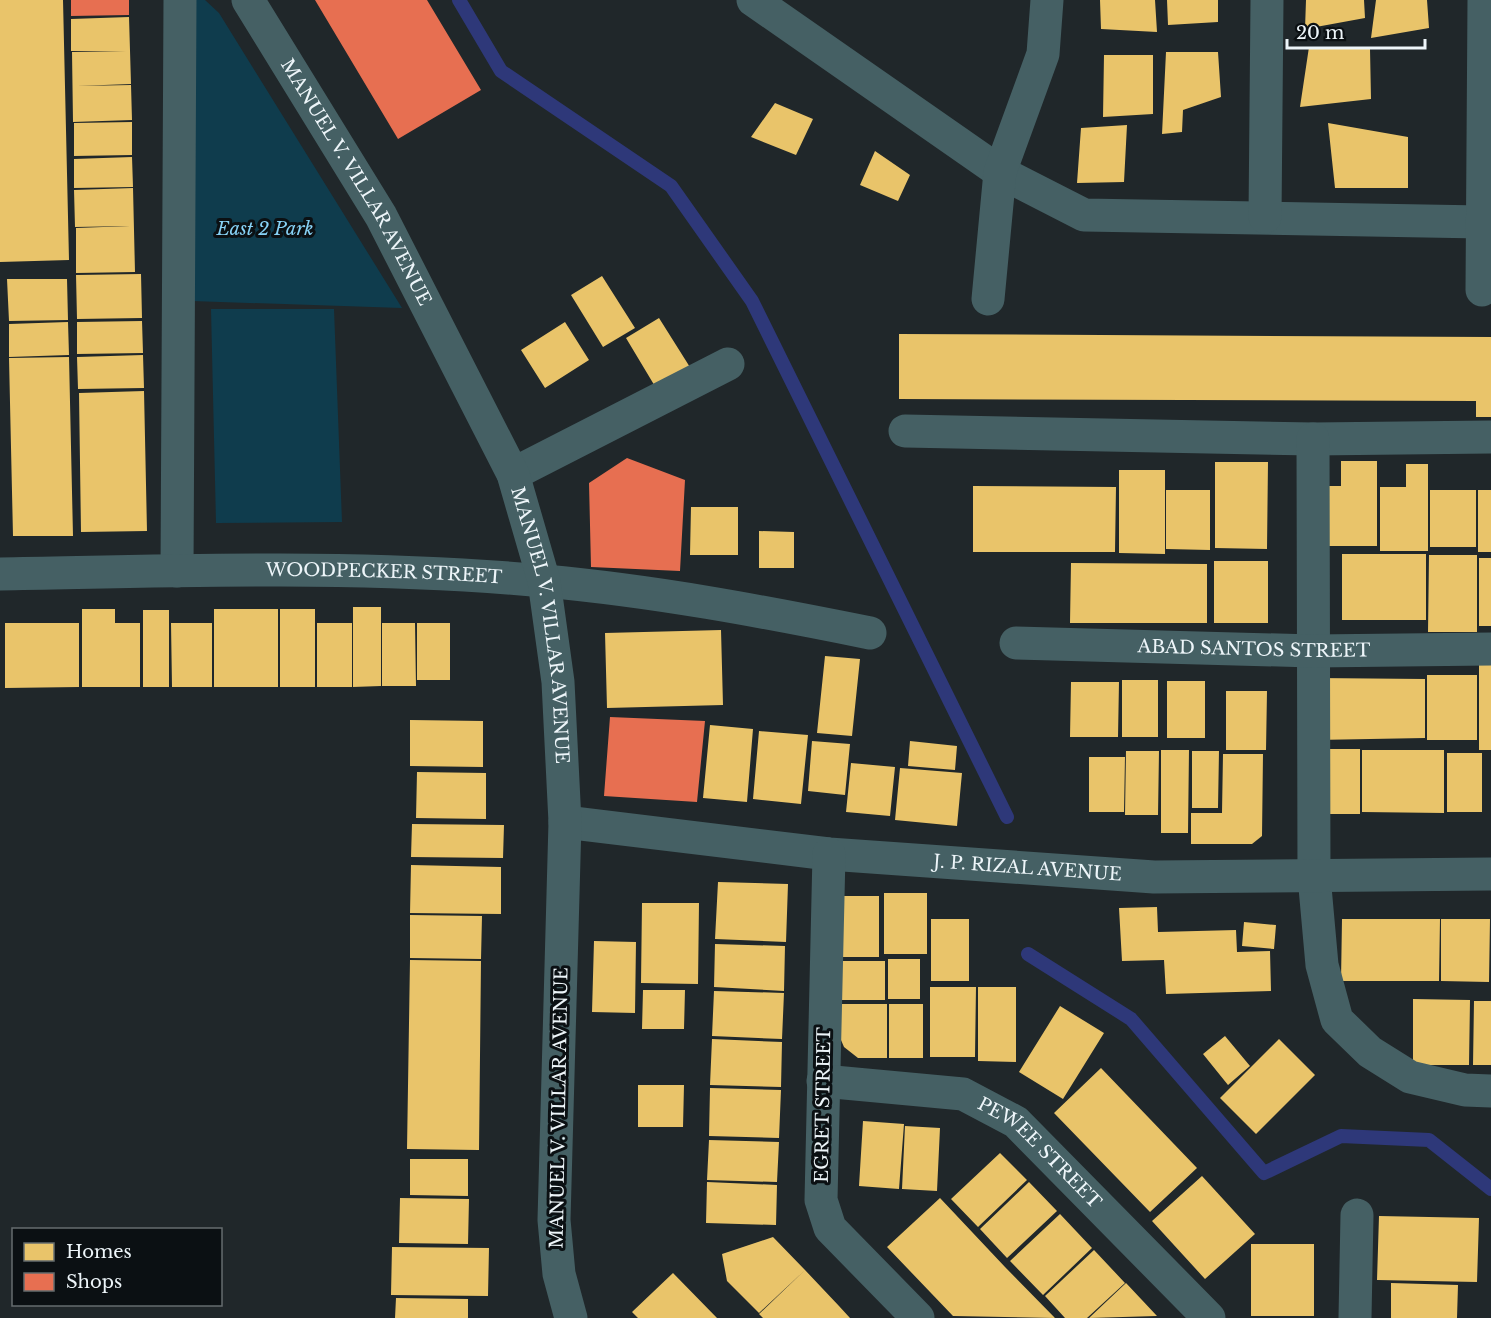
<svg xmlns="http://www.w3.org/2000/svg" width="1491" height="1318" font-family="'Libre Baskerville',serif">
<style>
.green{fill:#0f3c4d}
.homes{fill:#e9c46a}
.shops{fill:#e76f51}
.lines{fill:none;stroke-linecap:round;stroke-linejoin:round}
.stream{stroke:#2e3879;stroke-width:14}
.minor{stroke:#456064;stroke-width:33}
.tertiary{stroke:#456064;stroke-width:33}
.labels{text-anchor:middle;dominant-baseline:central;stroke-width:6;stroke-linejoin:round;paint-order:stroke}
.street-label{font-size:18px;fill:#edf5f9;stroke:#0b1013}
.park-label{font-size:18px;font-style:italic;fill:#87d2f6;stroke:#0b1013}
</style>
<rect width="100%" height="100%" fill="#20272a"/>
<path class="green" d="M 188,0 L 205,0 L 219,13 L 402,308 L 192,301 Z
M 211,309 L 334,309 L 342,522 L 216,523 Z"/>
<path class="homes" d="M 0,0 L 63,0 L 69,260 L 0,262 Z
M 1100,0 L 1155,0 L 1157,32 L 1101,29 Z
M 1167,0 L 1218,0 L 1218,22 L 1168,25 Z
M 1306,0 L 1364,0 L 1365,18 L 1305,29 Z
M 1376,0 L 1427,0 L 1429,28 L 1371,38 Z
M 129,17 L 131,84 L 77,86 L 131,85 L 132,120 L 73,122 L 72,52 L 126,51 L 71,51 L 71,19 Z
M 1309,47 L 1370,49 L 1371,99 L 1300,107 Z
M 1166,52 L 1218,52 L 1221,97 L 1183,110 L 1182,132 L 1162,134 Z
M 1104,55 L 1153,55 L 1153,114 L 1103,117 Z
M 775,103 L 813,119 L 796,155 L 751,137 Z
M 132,122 L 132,155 L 74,156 L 74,123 Z
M 1328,123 L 1408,137 L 1408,188 L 1335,188 Z
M 1127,125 L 1124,182 L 1077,183 L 1081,128 Z
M 875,151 L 910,175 L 898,201 L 860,185 Z
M 132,157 L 133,187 L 74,188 L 74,159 Z
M 133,188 L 135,272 L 76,273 L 76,228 L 130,226 L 75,227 L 74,190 Z
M 141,274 L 142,318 L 77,319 L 76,275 Z
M 602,276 L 635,328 L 603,347 L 571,295 Z
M 7,279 L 67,279 L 68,320 L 9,321 Z
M 659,318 L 693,372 L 659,393 L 626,338 Z
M 142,321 L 143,353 L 77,354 L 77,322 Z
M 68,322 L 69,355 L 9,357 L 9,324 Z
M 565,322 L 589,360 L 545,388 L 521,350 Z
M 899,334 L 1491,337 L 1491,417 L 1476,417 L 1476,401 L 899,399 Z
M 143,355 L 144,388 L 78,389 L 77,357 Z
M 69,357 L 73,536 L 13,536 L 9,358 Z
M 144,391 L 147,531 L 81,532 L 79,393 Z
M 1341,461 L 1377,461 L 1377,546 L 1313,546 L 1313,486 L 1341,486 Z
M 1215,462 L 1268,462 L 1267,549 L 1215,548 Z
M 1406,464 L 1428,464 L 1428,551 L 1380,551 L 1380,487 L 1406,487 Z
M 1119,470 L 1165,470 L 1165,554 L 1119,553 Z
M 973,486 L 1116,487 L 1115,552 L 973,552 Z
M 1166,490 L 1210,490 L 1210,550 L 1166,549 Z
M 1430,490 L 1476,490 L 1476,547 L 1430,547 Z
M 1478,490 L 1491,490 L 1491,552 L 1478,552 Z
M 691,507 L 738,507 L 738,555 L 690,555 Z
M 759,531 L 794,532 L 794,568 L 759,568 Z
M 1342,554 L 1426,554 L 1426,620 L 1342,620 Z
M 1429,555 L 1477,555 L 1477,632 L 1428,632 Z
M 1479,558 L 1491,558 L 1491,626 L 1479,626 Z
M 1214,561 L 1268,561 L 1268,623 L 1214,623 Z
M 1071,563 L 1207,564 L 1207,623 L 1070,623 Z
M 353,607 L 381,607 L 381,686 L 353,687 Z
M 82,609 L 115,609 L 115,623 L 140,623 L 140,687 L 82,687 Z
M 214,609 L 278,609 L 278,687 L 214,687 Z
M 280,609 L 315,609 L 315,687 L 280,687 Z
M 143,610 L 169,610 L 169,687 L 143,687 Z
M 5,623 L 79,623 L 79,687 L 5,688 Z
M 171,623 L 212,623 L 212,687 L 172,687 Z
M 317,623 L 352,623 L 352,687 L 317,687 Z
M 382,623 L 415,623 L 416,686 L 382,686 Z
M 417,623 L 450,623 L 450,680 L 417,680 Z
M 721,630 L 723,705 L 607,708 L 605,633 Z
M 825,656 L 860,659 L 852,736 L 817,733 Z
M 1479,662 L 1491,662 L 1491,750 L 1479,750 Z
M 1427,675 L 1477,675 L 1477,740 L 1427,740 Z
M 1315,678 L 1425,679 L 1425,738 L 1315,740 Z
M 1122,680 L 1158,680 L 1158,737 L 1122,737 Z
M 1167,681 L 1205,681 L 1205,738 L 1167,738 Z
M 1071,682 L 1119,682 L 1118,737 L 1070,737 Z
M 1226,691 L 1267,691 L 1266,750 L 1226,750 Z
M 410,720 L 483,721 L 483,767 L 410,766 Z
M 710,725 L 753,729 L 747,802 L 703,798 Z
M 759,731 L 808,735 L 801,804 L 753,799 Z
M 812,741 L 850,744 L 845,795 L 808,791 Z
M 910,741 L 957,746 L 955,770 L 908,766 Z
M 1315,749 L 1360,749 L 1360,814 L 1315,814 Z
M 1161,750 L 1189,750 L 1188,833 L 1161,833 Z
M 1362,750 L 1444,750 L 1444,813 L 1362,812 Z
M 1126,751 L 1159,751 L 1158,815 L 1125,815 Z
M 1192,751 L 1219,751 L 1218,808 L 1192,808 Z
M 1447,753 L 1482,753 L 1482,812 L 1447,812 Z
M 1223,754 L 1263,754 L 1262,836 L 1252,844 L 1191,844 L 1191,813 L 1222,813 Z
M 1089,757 L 1125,757 L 1124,812 L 1089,812 Z
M 851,763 L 895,767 L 890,816 L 846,812 Z
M 900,768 L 962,773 L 957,826 L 895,820 Z
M 417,772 L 486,773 L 486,819 L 416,818 Z
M 412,824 L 504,825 L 503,858 L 411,857 Z
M 411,865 L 501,867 L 501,914 L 410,913 Z
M 718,882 L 788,884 L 786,942 L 715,939 Z
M 884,893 L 927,893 L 927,954 L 884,954 Z
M 839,896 L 879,896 L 879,957 L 839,957 Z
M 642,903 L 699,903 L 698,984 L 641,983 Z
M 1157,907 L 1158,932 L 1236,930 L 1237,952 L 1270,951 L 1271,991 L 1166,994 L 1164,960 L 1122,961 L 1119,908 Z
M 410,915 L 482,916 L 481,959 L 410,958 Z
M 931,919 L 969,919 L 969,981 L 931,981 Z
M 1342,919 L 1440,919 L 1439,981 L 1341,981 Z
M 1441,919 L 1490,919 L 1489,982 L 1441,981 Z
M 1244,922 L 1276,925 L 1274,949 L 1242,946 Z
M 594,941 L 636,942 L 635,1013 L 592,1012 Z
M 715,944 L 785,946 L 784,991 L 714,987 Z
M 888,959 L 920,959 L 920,999 L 888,999 Z
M 410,960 L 481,961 L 479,1150 L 407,1149 Z
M 838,961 L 885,961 L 885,1000 L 838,1000 Z
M 930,987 L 976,987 L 975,1057 L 930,1057 Z
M 978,987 L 1016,987 L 1016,1062 L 978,1061 Z
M 643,990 L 685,990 L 684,1029 L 642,1029 Z
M 714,991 L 784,993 L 782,1039 L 712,1036 Z
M 1413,999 L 1470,1000 L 1469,1065 L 1413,1065 Z
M 1474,1001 L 1491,1001 L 1491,1065 L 1473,1065 Z
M 838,1004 L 887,1004 L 887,1058 L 858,1058 L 844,1047 L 838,1033 Z
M 889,1004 L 923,1004 L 923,1058 L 889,1058 Z
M 1060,1006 L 1104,1033 L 1063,1099 L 1019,1072 Z
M 1225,1036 L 1250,1066 L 1228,1085 L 1203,1054 Z
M 712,1039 L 782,1042 L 781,1087 L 710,1085 Z
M 1279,1039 L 1315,1075 L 1256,1134 L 1220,1098 Z
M 1101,1068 L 1197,1168 L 1150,1212 L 1054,1113 Z
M 638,1085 L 684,1085 L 683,1127 L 638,1127 Z
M 710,1088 L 781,1090 L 779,1138 L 709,1136 Z
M 863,1121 L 904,1124 L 899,1189 L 859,1186 Z
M 905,1126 L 940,1128 L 937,1191 L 902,1189 Z
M 709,1140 L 779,1142 L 777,1182 L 707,1180 Z
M 1000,1153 L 1027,1180 L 978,1227 L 951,1199 Z
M 410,1159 L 468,1159 L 468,1196 L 410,1195 Z
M 1202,1176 L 1255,1234 L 1205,1279 L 1152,1221 Z
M 707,1182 L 777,1185 L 776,1225 L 706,1223 Z
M 1029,1182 L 1057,1211 L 1007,1258 L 980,1229 Z
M 400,1198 L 469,1199 L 468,1244 L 399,1243 Z
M 940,1198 L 1005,1267 L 1055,1318 L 953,1316 L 887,1247 Z
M 1060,1214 L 1092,1248 L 1043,1295 L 1010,1261 Z
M 1379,1216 L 1479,1218 L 1477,1282 L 1377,1280 Z
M 773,1237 L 805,1270 L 759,1313 L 727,1281 L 722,1254 Z
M 1251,1244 L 1314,1244 L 1314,1316 L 1251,1316 Z
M 392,1247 L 489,1248 L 488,1296 L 391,1295 Z
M 1094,1250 L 1125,1283 L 1087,1318 L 1065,1318 L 1045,1296 Z
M 805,1270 L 839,1306 L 850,1318 L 763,1318 L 759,1314 Z
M 673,1273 L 717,1318 L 638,1318 L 632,1312 Z
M 1126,1283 L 1157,1316 L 1089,1318 Z
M 1391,1283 L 1458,1285 L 1457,1318 L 1391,1318 Z
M 396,1298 L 468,1299 L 468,1318 L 395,1318 Z"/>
<path class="shops" d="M 71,0 L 129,0 L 129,15 L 71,16 Z
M 315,0 L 427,0 L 481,90 L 398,139 Z
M 627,458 L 685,480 L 680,571 L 591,567 L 589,483 Z
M 610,717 L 705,721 L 697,802 L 604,796 Z"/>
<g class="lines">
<path class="stream" d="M 459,0 L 501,71 L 671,186 L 752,301 L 1007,817
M 1028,954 L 1131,1019 L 1264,1173 L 1341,1136 L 1429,1140 L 1491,1189"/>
<g class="minor">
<path d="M 753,0 L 1000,172 L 1084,215 L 1482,222"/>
<path d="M 1265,217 L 1267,0"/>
<path d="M 1482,290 L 1484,0"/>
<path d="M 988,299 L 1000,172 L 1043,54 L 1047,0"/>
<path d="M 905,431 L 1313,439 L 1491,437"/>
<path d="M 1313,439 L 1314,876 L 1322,965 L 1337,1020 L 1370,1052 L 1410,1077 L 1465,1090 L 1491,1091"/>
<path d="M 513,474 L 728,364"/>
<path d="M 177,571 L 180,0"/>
<path id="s1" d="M 0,574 C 181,571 363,564 544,581 C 655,591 761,611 870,633"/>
<path id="s2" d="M 1016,643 L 1313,651 L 1491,649"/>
<path id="s3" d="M 565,822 L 829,854 L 1154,877 L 1491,874"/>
<path d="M 829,854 L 821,1200 L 830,1228 L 918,1318"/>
<path id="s4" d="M 823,1081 L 963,1094 L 1016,1122 L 1209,1318"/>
<path d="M 1355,1318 L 1357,1215"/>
</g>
<path class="tertiary" id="s5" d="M 248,0 L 381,216 L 513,474 L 544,581 L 558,682 L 565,822 L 554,1220 L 559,1274 L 571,1318"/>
</g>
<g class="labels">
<g class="street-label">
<text stroke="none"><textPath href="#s5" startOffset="212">MANUEL V. VILLAR AVENUE</textPath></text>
<text stroke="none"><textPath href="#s1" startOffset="384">WOODPECKER STREET</textPath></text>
<text stroke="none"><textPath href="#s5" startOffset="698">MANUEL V. VILLAR AVENUE</textPath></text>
<text stroke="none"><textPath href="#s2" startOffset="238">ABAD SANTOS STREET</textPath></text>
<text stroke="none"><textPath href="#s3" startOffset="465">J. P. RIZAL AVENUE</textPath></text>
<text transform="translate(823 1105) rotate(-89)">EGRET STREET</text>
<text transform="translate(559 1108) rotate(-89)">MANUEL V. VILLAR AVENUE</text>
<text stroke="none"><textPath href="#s4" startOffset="238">PEWEE STREET</textPath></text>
</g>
<g class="park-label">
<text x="265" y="229">East 2 Park</text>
</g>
</g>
<rect x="12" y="1228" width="210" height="78" fill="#0b1013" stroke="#656c6f" stroke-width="1.5"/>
<rect x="24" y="1243" width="30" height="18" fill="#e9c46a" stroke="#656c6f" stroke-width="1.5"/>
<text x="66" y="1258" font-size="18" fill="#edf5f9">Homes</text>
<rect x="24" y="1273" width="30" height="18" fill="#e76f51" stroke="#656c6f" stroke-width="1.5"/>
<text x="66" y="1288" font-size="18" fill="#edf5f9">Shops</text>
<path d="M1287 39v9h138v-9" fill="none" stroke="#edf5f9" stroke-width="3"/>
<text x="1296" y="39" font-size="18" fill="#edf5f9" stroke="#0b1013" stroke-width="4.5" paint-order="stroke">20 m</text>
</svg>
